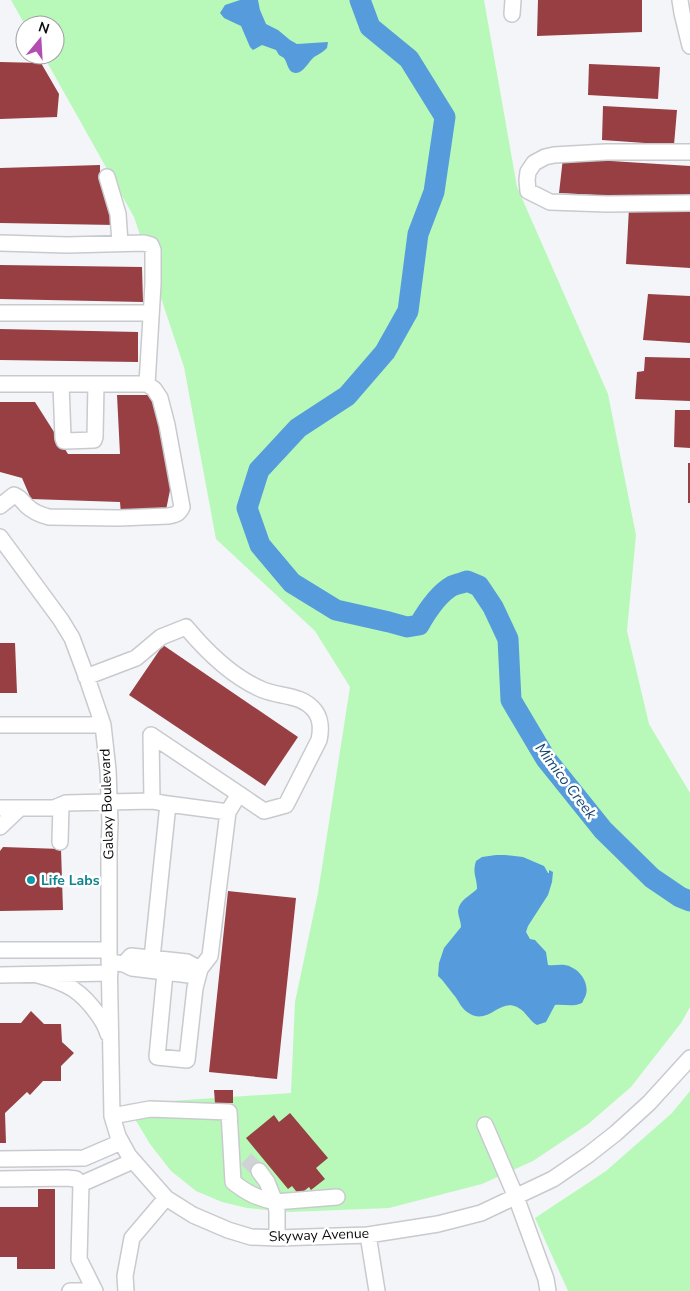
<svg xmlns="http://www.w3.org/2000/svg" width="690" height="1291" font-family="'Nunito Sans',sans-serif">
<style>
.green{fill:#b8f9b9}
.water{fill:#569cdc}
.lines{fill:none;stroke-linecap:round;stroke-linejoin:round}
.river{stroke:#569cdc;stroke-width:21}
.building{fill:#973f42}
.minor-tunnel{stroke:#d0d2d6;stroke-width:15;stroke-dasharray:15 8;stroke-linecap:butt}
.minor-casing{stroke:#c8cace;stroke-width:18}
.minor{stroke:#fff;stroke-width:15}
.culture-dot{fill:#0f9aa8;stroke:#fff;stroke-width:2}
.labels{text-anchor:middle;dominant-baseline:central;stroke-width:5;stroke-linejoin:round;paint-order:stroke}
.street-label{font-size:14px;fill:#0c0c0e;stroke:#fff}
.culture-label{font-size:14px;font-weight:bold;fill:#0d838f;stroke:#fff;text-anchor:start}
.water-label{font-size:15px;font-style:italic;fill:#154872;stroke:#fff}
</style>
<rect width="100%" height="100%" fill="#f3f5f9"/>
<path class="green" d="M 11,0 L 484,0 L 517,187 L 608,394 L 636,535 L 627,631 L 649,724 L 690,793 L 690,1007 L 681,1023 L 631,1087 L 587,1125 L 533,1161 L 482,1184 L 389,1208 L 289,1212 L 247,1208 L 222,1202 L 196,1191 L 171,1171 L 150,1144 L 126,1104 L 291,1093 L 295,1002 L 318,893 L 350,687 L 315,631 L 216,539 L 184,367 L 134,217 L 43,55 L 55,55 L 55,25 L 25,25 Z
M 690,1091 L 690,1291 L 568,1291 L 535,1218 L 606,1171 L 672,1113 Z"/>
<path class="water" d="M 240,0 L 258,0 L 260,10 L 266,24 L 278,30 L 290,40 L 297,44 L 328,42 L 327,48 C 323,52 319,54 314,57 C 308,62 302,77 292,72 C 288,70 287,62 284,58 L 279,55 L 276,50 L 262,45 L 253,50 L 250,47 L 241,26 L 224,18 L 220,13 L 225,5 Z
M 496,855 L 505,855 L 523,857 L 544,866 L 548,873 L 549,873 L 549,870 L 553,872 L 552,882 L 548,895 L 528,926 L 526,932 L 530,939 L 535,940 L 546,952 L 548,965 C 556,966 563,963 571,967 C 583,972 591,988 584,999 C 582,1003 583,1003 579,1004 C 572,1007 563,1004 555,1005 L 546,1022 L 537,1025 C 529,1021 526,1011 517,1007 C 499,998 488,1027 467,1012 C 460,1007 458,999 453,994 C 448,988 444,981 438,976 L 439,963 L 444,948 L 461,927 C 461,921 458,916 458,911 C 459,900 470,896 477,889 C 477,877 472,874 476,861 L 482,857 Z"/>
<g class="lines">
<path class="river" d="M 360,0 L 370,27 L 409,59 L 445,117 L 434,192 L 418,234 L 408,311 L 385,352 L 347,396 L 298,428 L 259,470 L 247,508 L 260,545 L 292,583 L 336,610 L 389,622 L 407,627 L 419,625 C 427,611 438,594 452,586 C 457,584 463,583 467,581 L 479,586 L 493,607 L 508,639 L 511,700 L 546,759 L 603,830 L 652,878 L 680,897 L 690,901"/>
</g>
<path class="building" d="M 538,0 L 642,0 L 642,32 L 537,36 Z
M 0,62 L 41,63 L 59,94 L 57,117 L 0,119 Z
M 589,64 L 660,67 L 658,99 L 588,95 Z
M 603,106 L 677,110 L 674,145 L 602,140 Z
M 563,158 L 690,166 L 690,200 L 559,193 Z
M 100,165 L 100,184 L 114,208 L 115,225 L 0,223 L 0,168 Z
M 629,208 L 690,210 L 690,268 L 626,264 Z
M 0,265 L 142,267 L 143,302 L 0,299 Z
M 648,294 L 690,296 L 690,343 L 643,340 Z
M 0,329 L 138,332 L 138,362 L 0,360 Z
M 645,357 L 690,358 L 690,401 L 635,399 L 637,372 L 644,371 Z
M 117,395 L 156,395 L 173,475 L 165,515 L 121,514 L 120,502 L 31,499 L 22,478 L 0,472 L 0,402 L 35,402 L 68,454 L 120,454 Z
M 675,410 L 690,410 L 690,448 L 674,447 Z
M 688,463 L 690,463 L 690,503 L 688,503 Z
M 0,643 L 15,643 L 17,693 L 0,693 Z
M 163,645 L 298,737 L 265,786 L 129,695 Z
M 3,847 L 61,849 L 63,910 L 0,911 L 0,851 Z
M 228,891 L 296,898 L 277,1079 L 209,1072 Z
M 31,1011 L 44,1024 L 61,1024 L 62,1042 L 74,1053 L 61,1066 L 61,1081 L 43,1081 L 30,1095 L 27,1092 L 5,1113 L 6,1143 L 0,1143 L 0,1023 L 21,1023 Z
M 214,1090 L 233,1090 L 233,1103 L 215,1103 Z
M 290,1113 L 328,1158 L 316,1168 L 325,1179 L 311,1190 L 309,1187 L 299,1195 L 292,1186 L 288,1189 L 246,1138 L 274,1115 L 279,1122 Z
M 38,1189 L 55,1189 L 55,1269 L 17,1269 L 17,1257 L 0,1257 L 0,1207 L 38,1207 Z"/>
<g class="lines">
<path class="minor-tunnel" d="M 246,1159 L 259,1171"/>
<defs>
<path id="minor" d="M 680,0 L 682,13 L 690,46
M 512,14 L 513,0
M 690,152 L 606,152 L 554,155 L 545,157 L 534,163 L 528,172 L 527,180 L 528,191 L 550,202 L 607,204 L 690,203
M 107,177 L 118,214 L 120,243
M 0,243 L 67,245 L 144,243 L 151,245 L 153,250 L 153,284 L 147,384 L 0,384
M 0,313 L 151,313
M 61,384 L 63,438 L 64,441 L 66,441 L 94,440 L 95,437 L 96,384
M 0,506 L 14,495 C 20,497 23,502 27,506 C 33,512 41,515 49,517 L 119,518 L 168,516 C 175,515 179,514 182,507 L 167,425 L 160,398 L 154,389 L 147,384
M 0,537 L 61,620 L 72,638 L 88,681 L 103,725 L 108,770 L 110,823 L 109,848 L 109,950 L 112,1116 L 118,1136 L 129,1156 L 166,1198 L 193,1215 L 228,1230 L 251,1237 L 277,1238 L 368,1235 L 438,1224 L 481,1213 L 553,1179 L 588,1155 L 616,1133 L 649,1103 L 690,1058
M 86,677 L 136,658 L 161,637 L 186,627 C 206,651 234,678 263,690 C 280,697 302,694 315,711 C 321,719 321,731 319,740 L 286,805 L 264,811 L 239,794 L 228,812 L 210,956 L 200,969 L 195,988 L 187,1060 L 157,1057 L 165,973
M 0,725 L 103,725
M 152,801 L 151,735 L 239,794
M 168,804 L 228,812
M 0,808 L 54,808 L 66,803 L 152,801 L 168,804 L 152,958
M 0,827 L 20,808
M 60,842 L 61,805
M 0,950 L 109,950
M 109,962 L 124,964 L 132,968 L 189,975 L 200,969 L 187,962 L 131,956 L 124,964
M 0,975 L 110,973
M 38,975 C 67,983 81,990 99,1016 C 103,1022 106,1026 108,1034
M 112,1116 L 150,1109 L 229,1112 L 233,1182 C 247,1193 257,1198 275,1202 L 267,1182 L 259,1171
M 485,1125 L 516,1197 L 546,1279 L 548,1291
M 0,1159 L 84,1158 L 121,1142
M 0,1179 L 67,1178 L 76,1179 L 81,1184
M 81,1184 L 79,1259 L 95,1291
M 81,1184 L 133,1161
M 368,1235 L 377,1291
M 277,1238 L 277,1211 L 275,1202 L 337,1197
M 70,1291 L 95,1291
M 126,1291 L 125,1276 L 132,1238 L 166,1198"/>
</defs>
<use href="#minor" class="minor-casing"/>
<use href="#minor" class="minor"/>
</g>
<circle class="culture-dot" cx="31" cy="880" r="5"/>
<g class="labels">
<g class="street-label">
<text transform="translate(107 804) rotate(-92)">Galaxy Boulevard</text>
<text transform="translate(319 1235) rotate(-2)">Skyway Avenue</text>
</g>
<g class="culture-label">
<text x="41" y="880">Life Labs</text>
</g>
<g class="water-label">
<text transform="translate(566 781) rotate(53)">Mimico Creek</text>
</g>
</g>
<g transform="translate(40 40) rotate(18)"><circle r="24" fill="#ffffff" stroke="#9e9e9f"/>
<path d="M0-4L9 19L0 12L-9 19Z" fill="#b24db2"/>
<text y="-8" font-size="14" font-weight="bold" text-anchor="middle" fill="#0c0c0e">N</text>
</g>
</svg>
